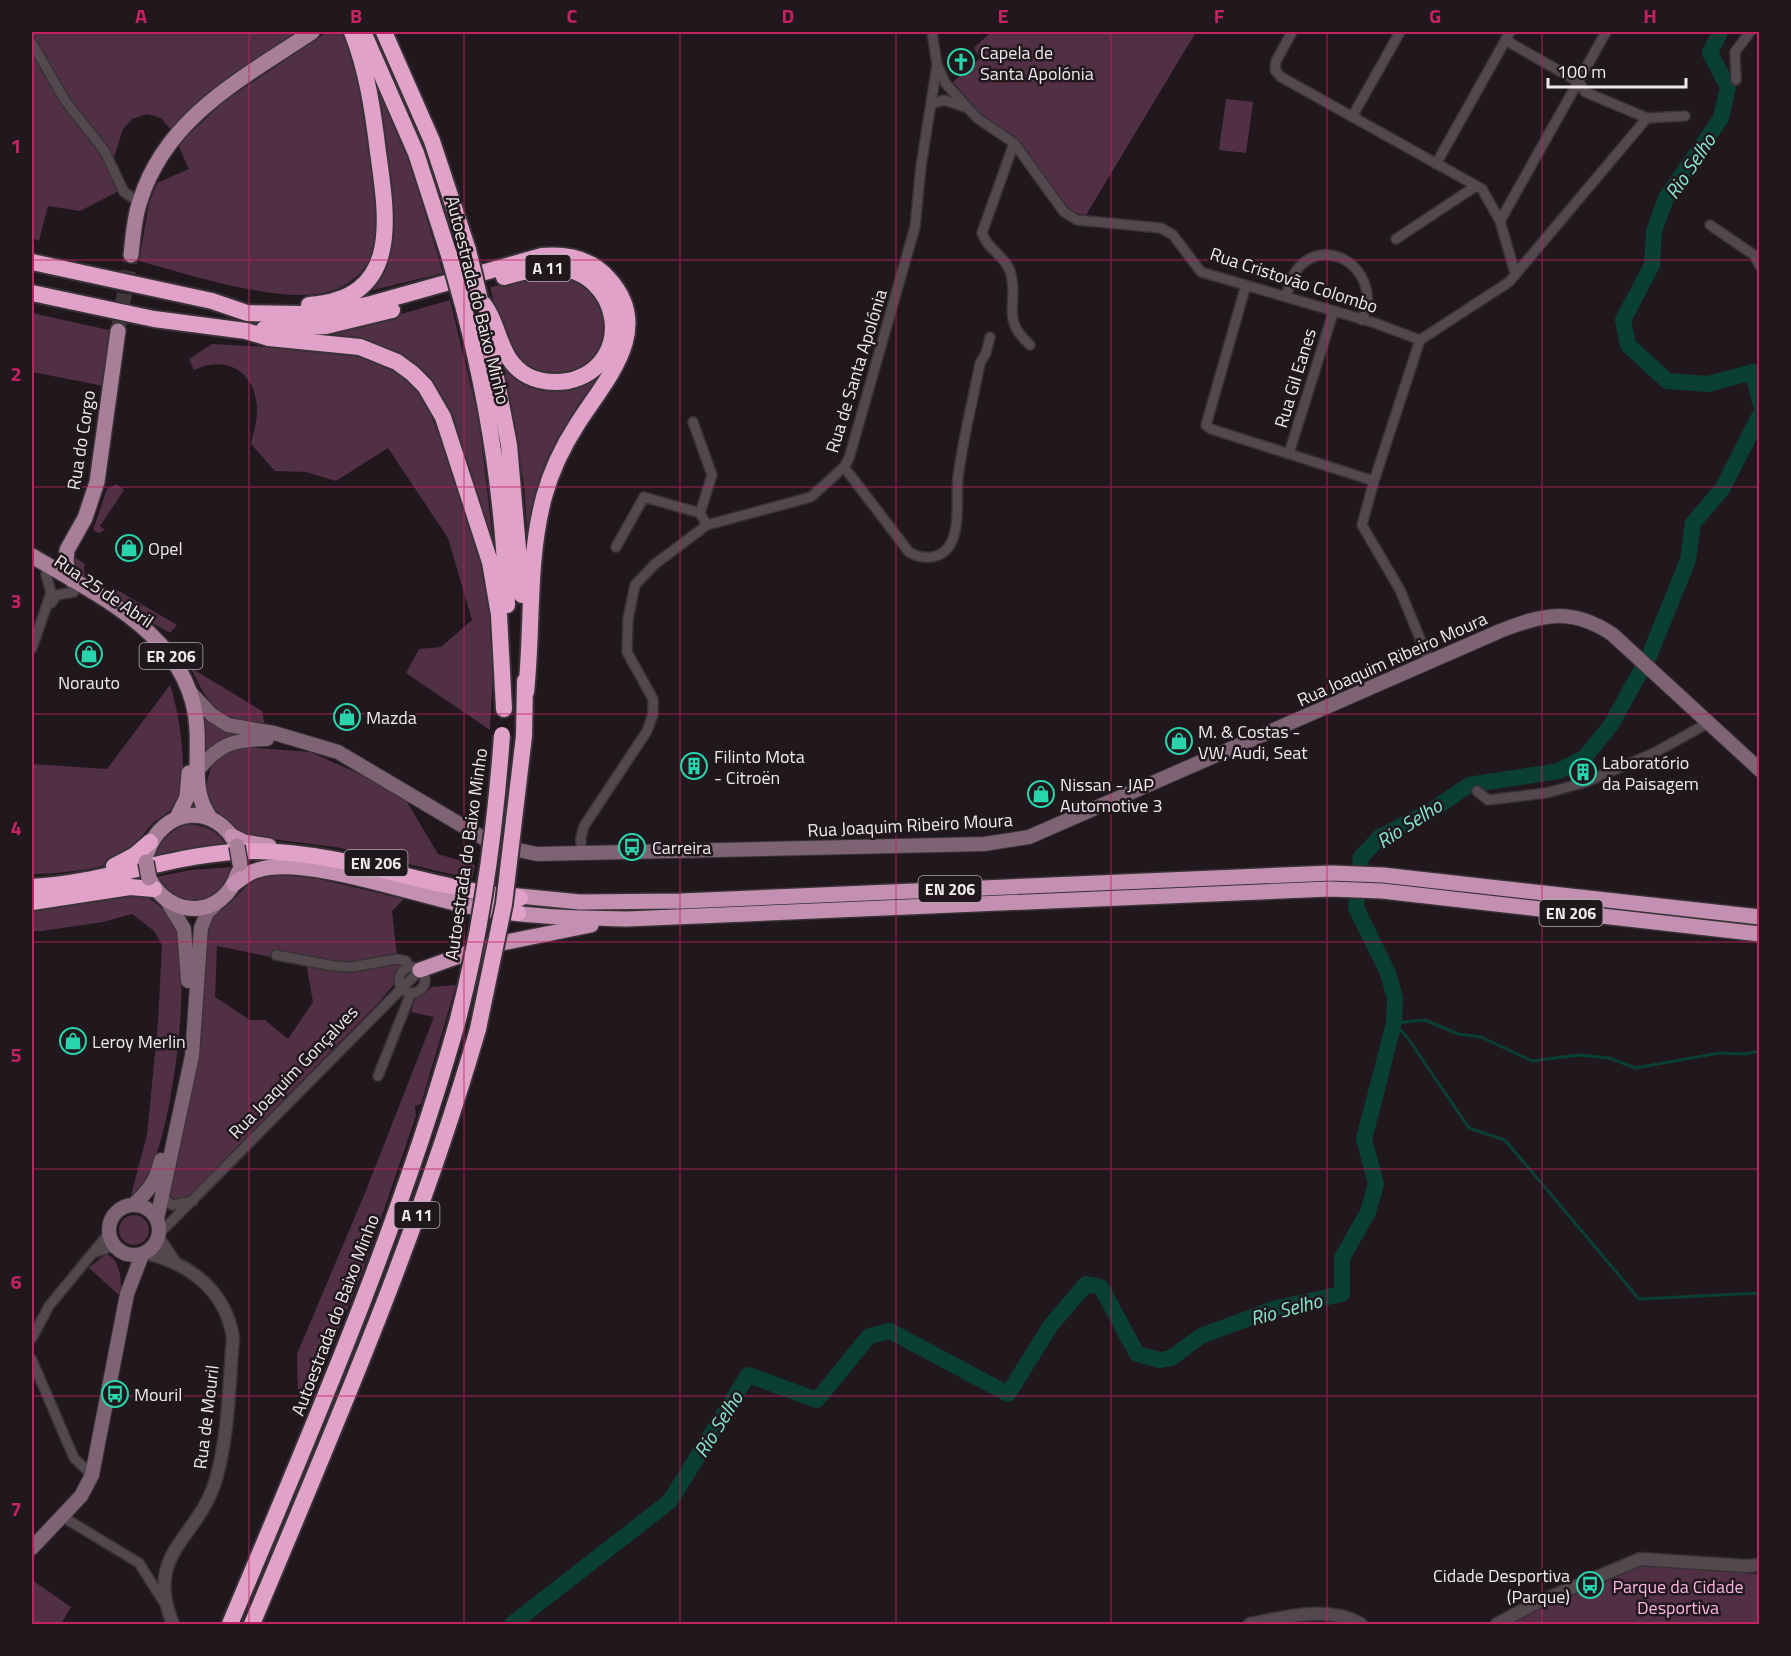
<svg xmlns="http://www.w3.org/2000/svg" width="1791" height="1656" font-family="'Titillium Web',sans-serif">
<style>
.green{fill:#512f45}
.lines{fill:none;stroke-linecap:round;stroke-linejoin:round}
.stream{stroke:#0a4033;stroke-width:3}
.river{stroke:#0a4033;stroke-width:16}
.primary-tunnel{stroke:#40373d;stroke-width:15;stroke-dasharray:15 8;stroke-linecap:butt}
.minor-casing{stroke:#383236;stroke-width:12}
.tertiary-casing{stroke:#383236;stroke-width:15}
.secondary-casing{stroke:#383236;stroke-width:16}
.primary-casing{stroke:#383236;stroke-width:18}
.trunk-casing{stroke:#383236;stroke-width:18}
.motorway-casing{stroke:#383236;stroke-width:20}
.minor{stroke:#52484e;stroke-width:9}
.tertiary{stroke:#52484e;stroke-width:12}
.secondary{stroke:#7d6373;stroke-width:14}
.primary{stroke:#a87e98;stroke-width:15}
.trunk{stroke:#c490b1;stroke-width:15}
.motorway{stroke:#e1a2ca;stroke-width:16}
.primary-bridge-casing{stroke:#383236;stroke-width:18;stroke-linecap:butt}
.motorway-bridge-casing{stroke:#383236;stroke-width:20;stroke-linecap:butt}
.primary-bridge{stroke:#a87e98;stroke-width:15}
.motorway-bridge{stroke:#e1a2ca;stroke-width:16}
.grid{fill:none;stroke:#c42262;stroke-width:1.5;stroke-opacity:0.55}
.labels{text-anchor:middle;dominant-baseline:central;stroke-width:5;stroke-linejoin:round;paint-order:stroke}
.shield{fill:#21181e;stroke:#b1aaae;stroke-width:1.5}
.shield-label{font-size:16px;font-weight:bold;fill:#efe9ec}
.poi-label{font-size:18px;fill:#efe9ec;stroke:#21181e;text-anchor:start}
.street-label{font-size:18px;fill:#efe9ec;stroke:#21181e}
.park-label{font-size:18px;fill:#fdb3e2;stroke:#21181e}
.water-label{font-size:20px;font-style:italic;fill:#85e8ca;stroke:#21181e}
.neatline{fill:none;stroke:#c42262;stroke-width:2}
.grid-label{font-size:20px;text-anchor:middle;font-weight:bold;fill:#c42262}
</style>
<rect width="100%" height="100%" fill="#21181e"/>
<path class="green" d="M 32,32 L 299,32 L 172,131 L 161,118 L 147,114 L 132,119 L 123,129 L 114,157 L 65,94 Z
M 327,32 L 345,32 C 361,81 390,209 371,256 C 365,272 348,286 331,291 C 283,306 188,274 139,261 L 149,203 L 157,183 L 189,169 L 178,145 L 223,102 Z
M 991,32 L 1196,32 L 1086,215 L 1071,212 L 1016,139 L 980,113 L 953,82 L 980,58 L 974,48 Z
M 32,50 L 49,82 L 108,161 L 119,191 L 80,211 L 48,206 L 39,241 L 32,238 Z
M 372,70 L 404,143 L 443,273 L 361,293 C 369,284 381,273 387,261 C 403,226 378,113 372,70 Z
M 1226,99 L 1253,102 L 1246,153 L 1219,150 Z
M 549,274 L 582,280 L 601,299 L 607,338 C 602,346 597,359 589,365 C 571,382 529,378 514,357 C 501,338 496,309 490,287 Z
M 450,300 L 479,420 L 495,558 C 488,537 479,515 473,493 C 447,403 444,350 336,336 L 335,333 Z
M 32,313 L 113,331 L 104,386 L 32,372 Z
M 212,344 L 285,348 L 362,357 L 391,367 L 423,397 L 441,440 L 490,591 L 494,653 L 490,730 L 406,673 L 419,649 L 441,647 L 472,620 L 448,538 L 388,448 L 336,481 L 306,472 L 275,471 L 251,444 C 253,433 257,422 257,411 C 257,373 228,354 194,370 L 189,359 Z
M 609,356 L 528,541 L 524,485 L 504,365 L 548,388 Z
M 117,484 L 124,490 L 100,526 L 105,530 L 99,533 L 93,530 L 107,489 Z
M 76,558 L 85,564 C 80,582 96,584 110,592 L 112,587 L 177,625 L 170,633 C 146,619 96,596 78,575 C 74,571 73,564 76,558 Z
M 191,668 L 262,711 L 265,726 C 221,719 209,708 191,668 Z
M 170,685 C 179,710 190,779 177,803 C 171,813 157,818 149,827 C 140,838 135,851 122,858 C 104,870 54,874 32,874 L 32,764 L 107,769 Z
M 205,716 L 224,730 L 238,735 L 222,740 L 205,752 Z
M 244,747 L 310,752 L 387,786 L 404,797 L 438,854 L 475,865 L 472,879 L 336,847 L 245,836 L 211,806 L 205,791 L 212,762 L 225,751 Z
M 188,824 C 208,826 218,831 228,848 C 219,849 209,847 200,847 C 184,848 170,855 154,859 C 161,839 169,831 188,824 Z
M 232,867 C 218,908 181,914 156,877 L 191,870 Z
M 269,874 L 315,878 L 404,899 L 392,911 L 397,956 L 355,963 L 272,957 L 217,946 L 215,997 L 250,1020 L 265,1020 L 288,1039 L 313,1002 L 306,963 L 352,972 L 401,963 L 395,983 L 380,1001 L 188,1197 L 176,1200 L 169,1195 L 168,1185 L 191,1094 L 199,1036 L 201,964 L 209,920 L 231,902 L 251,881 Z
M 140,894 C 154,900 171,913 176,928 C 193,968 171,1178 131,1195 L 147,1135 L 158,1023 L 162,945 L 154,931 L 132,914 L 103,922 L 42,931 L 32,931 L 32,912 Z
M 456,985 L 421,1104 L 415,1106 L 416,1116 L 364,1268 L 306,1409 L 298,1394 L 297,1354 L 365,1193 L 434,1017 L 411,1012 L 416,996 L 426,993 L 431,987 Z
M119 1230a15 15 0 1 1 30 0a15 15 0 1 1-30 0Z
M 106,1254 C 122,1259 121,1283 121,1297 L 89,1268 Z
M 1657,1566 L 1757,1574 L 1759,1578 L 1759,1624 L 1503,1624 L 1567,1592 L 1581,1593 L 1638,1567 Z
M 32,1580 L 71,1607 L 61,1624 L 32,1624 Z"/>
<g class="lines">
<path class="stream" d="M 1394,1023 L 1407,1037 L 1469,1128 L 1505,1140 L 1639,1299 L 1760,1293
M 1395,1023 L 1425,1020 L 1458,1034 L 1481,1037 L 1532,1061 L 1579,1055 L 1609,1058 L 1636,1068 L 1719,1053 L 1745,1054 L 1760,1051"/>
<path class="river" d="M 1720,32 L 1710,53 L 1728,87 L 1721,118 L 1666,198 L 1654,231 L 1652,265 L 1623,320 L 1628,345 L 1667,381 L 1708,384 L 1753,372 L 1760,402
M 512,1624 L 670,1501 L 748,1375 L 817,1400 L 869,1336 L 890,1331 L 1008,1394 L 1051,1325 L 1086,1284 L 1101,1287 L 1137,1354 L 1160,1360 L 1171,1358 L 1201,1336 L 1276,1308 L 1342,1294 L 1342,1258 L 1368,1212 L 1376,1184 L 1364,1139 L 1394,1023 L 1395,998 L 1388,973 L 1356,908 L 1361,857 L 1380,837 L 1431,811 L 1469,785 L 1559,771 L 1585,757 L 1611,725 L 1649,656 L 1688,560 L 1693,523 L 1722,489 L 1760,415"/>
<path class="primary-tunnel" d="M 118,331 L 131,255"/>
<defs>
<path id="minor" d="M 1292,32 L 1276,61 L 1275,70 L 1281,77 L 1482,189 L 1500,221 L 1515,273
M 1505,40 L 1579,82 L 1585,92 L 1647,118 L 1685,116
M 32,43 L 66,102 L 104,150 L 124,192 L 139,202
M 937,65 L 946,84 L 977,118 L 1014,143 L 1064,212 L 1077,220 L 1161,228 L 1173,235 L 1201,272 L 1375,323 L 1420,340
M 1736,80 L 1735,52 L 1750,32
M 931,104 L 944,100 L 965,107
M 1352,117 L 1400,32
M 1014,143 L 982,233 C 987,249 1005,256 1010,271 C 1020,303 999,317 1030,345
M 1436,164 L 1510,32
M 1500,221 L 1606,32
M 1710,225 L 1754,255 L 1760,266
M 1396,239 L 1476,186
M 1246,285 L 1206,425 L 1211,429 L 1374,481
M 1286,297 C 1289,288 1290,279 1296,271 C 1319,239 1362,258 1367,293 C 1369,302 1365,312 1362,320
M 1420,340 L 1374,481 L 1362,525 L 1400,590 L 1430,663
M 1420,340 L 1509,282 L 1647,118
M 693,422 L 712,475 L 700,513
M 1289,453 L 1333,313
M 844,467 L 909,552 C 924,561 944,559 952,541 C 960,523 956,496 958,477 C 963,438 973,400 980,363 L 986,353 L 990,337
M 616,547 L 644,497 L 700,513 L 707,525
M 51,603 L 57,595 L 74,592
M 32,648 L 51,593 L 46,574
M 1477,791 L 1488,800 L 1546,793 L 1586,782 L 1654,753 L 1708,723
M 581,855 L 581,837 L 584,826 L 647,731 L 653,714 L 653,699 L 627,652 L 628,619 L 635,585 L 655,564 L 707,525 L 811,497 L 844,467 L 849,458 L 915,227 L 921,166 L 937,65 L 932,32
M 276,955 L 334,966 L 351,967 L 397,959 L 406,961 L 409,967
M399 980a13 13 0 1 1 26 0a13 13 0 1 1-26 0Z
M 378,1076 L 411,993
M 161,1196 L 172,1205 L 193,1201
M 159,1234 L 420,970
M 96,1252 L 114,1246
M 32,1338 L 49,1306 L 109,1233
M 32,1360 L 74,1458 L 92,1475
M 63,1517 L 139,1563 L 165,1604"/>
<path id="tertiary" d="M 158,1238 L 173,1260
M 146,1253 C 190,1264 225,1290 233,1337 C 229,1383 229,1434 216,1479 C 199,1539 143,1552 173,1624
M 1250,1624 C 1285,1617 1328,1605 1361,1624
M 1497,1624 L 1534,1604 L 1640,1559 L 1746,1566 L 1760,1565"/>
<path id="secondary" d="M 190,692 L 212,715 L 228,725 L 274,733 L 338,752 L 495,845 L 537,854 L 984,844 L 1029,837 L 1500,631 C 1544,614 1571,607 1612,634 L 1760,770
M 197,771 C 220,743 233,740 267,739
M 167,901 L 184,929 L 188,981
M109 1230a25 25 0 1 1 50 0a25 25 0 1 1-50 0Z
M 133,1205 C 149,1191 156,1181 161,1160
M 157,1219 L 192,1056 L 201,928 L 207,913 L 219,901
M 32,1548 L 81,1496 L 92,1475 L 127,1294 L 142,1255"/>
<path id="primary" d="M 131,255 C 133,237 134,218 140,201 C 166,117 243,78 312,32
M 32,556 C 101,597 193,638 197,730 C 199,761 191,793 211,819
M 72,580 L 66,562 L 67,550 L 85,518 L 97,482 L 118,331
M 177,818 L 187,797 L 189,773
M 147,853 C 162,807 216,801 237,846
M 149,878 C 170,920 223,919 238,873"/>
<path id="trunk" d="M 232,836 L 244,842 L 269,846
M 234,884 C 242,878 249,872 258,870 C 305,855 420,897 472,907 C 523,917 575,918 627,919 L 1330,889 L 1382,891 L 1760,934
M 509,895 L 580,902 L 681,901 L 1331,873 L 1383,875 L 1760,917
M 420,970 L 487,946 L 591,925"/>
<path id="motorway" d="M 363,32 L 416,153 L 449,255
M 384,32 L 432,141 L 468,250
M 32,262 L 212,301 L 247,313 L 300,314 L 326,313 L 371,304 L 542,256 C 566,254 591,259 608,278 C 655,329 606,379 578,423 C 563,446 551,471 544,497 C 527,561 533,627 526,692
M 32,293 L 154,319 L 246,331 L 269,338 L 360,347 L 397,362 L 412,373 L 425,386 L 443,417 L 490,562 L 499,615 L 504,709
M 480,300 C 501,322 497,360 528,376 C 540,382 555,383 568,381 C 637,366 622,268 553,268 C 537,267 519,273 504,277
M 309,305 C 402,299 387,218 378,152 C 373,111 367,70 352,32
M 464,309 C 489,406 504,505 507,605
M 264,329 L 326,326 L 392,310
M 487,330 L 509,445 L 522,595
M 524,736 L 525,681
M 114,866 L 135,855 L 150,842
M 32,887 C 108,883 179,851 256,851 C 346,852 431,889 520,898
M 32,902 L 130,887 L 154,889
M 490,905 L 518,913
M 230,1624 C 313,1427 399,1229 457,1023
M 252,1624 C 334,1429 419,1233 478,1029"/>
</defs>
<use href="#minor" class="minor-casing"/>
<use href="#tertiary" class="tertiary-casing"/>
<use href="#secondary" class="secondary-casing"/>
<use href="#primary" class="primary-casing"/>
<use href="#trunk" class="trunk-casing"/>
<use href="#motorway" class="motorway-casing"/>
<use href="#minor" class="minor"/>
<use href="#tertiary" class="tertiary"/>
<use href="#secondary" class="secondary"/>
<use href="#primary" class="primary"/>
<use href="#trunk" class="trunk"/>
<use href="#motorway" class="motorway"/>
<defs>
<path id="primary-bridge" d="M 237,846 L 240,864
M 146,862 L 149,878"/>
<path id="motorway-bridge" d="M 468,250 L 480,300
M 449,255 L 464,309
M 457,1023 C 482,929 495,832 502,735
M 478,1029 L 504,904 L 524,736"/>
</defs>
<use href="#primary-bridge" class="primary-bridge-casing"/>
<use href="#motorway-bridge" class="motorway-bridge-casing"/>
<use href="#primary-bridge" class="primary-bridge"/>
<use href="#motorway-bridge" class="motorway-bridge"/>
</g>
<path class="grid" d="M 249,32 L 249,1624M 464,32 L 464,1624M 680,32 L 680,1624M 896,32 L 896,1624M 1111,32 L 1111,1624M 1327,32 L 1327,1624M 1542,32 L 1542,1624M 32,260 L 1760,260M 32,487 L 1760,487M 32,714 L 1760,714M 32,942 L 1760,942M 32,1169 L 1760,1169M 32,1396 L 1760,1396"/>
<defs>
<symbol id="church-ring" viewBox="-11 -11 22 22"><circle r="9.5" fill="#21181e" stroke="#29d5ac" stroke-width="1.5"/><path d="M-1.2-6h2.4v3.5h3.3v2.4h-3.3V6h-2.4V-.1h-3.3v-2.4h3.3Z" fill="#29d5ac"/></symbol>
<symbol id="shop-ring" viewBox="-11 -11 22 22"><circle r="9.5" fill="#21181e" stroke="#29d5ac" stroke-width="1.5"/><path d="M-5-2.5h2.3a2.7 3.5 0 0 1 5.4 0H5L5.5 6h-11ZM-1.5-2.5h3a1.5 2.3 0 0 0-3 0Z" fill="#29d5ac"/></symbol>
<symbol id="building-ring" viewBox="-11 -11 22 22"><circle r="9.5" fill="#21181e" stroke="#29d5ac" stroke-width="1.5"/><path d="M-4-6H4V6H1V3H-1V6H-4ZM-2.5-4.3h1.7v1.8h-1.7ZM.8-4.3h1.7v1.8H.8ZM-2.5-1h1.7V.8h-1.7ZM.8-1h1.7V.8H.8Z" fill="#29d5ac"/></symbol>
<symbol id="bus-ring" viewBox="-11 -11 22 22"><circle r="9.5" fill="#21181e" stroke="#29d5ac" stroke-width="1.5"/><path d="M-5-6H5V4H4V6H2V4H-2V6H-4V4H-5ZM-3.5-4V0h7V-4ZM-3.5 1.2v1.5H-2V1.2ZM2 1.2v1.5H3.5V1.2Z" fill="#29d5ac"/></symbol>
</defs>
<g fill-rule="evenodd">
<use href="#church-ring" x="946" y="47" width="30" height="30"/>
<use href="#shop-ring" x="114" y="533" width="30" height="30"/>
<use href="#shop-ring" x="74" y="639" width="30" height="30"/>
<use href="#shop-ring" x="332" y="702" width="30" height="30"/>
<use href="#shop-ring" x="1164" y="726" width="30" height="30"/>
<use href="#building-ring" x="679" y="751" width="30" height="30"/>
<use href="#building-ring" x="1568" y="757" width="30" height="30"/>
<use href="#shop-ring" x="1026" y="779" width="30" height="30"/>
<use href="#bus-ring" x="617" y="832" width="30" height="30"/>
<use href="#shop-ring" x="58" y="1026" width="30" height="30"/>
<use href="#bus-ring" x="100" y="1379" width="30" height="30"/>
<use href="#bus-ring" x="1575" y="1570" width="30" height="30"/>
</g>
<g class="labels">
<g class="shield">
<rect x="525.5" y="255" width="45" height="26" rx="4.5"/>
<rect x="139.5" y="643" width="63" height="26" rx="4.5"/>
<rect x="344.5" y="850" width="63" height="26" rx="4.5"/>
<rect x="918.5" y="876" width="63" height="26" rx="4.5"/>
<rect x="1539.5" y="900" width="63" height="26" rx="4.5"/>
<rect x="394.5" y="1202" width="45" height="26" rx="4.5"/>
</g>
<g class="shield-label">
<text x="548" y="268">A 11</text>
<text x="171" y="656">ER 206</text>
<text x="376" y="863">EN 206</text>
<text x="950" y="889">EN 206</text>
<text x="1571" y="913">EN 206</text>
<text x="417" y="1215">A 11</text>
</g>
<g class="poi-label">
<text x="980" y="52">Capela de<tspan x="980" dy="21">Santa Apolónia</tspan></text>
<text x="148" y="548">Opel</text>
<text x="89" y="682" text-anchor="middle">Norauto</text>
<text x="366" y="717">Mazda</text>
<text x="1198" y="731">M. &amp; Costas -<tspan x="1198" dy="21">VW, Audi, Seat</tspan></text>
<text x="714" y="756">Filinto Mota<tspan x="714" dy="21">- Citroën</tspan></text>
<text x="1602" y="762">Laboratório<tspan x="1602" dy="21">da Paisagem</tspan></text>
<text x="1060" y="784">Nissan - JAP<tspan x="1060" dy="21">Automotive 3</tspan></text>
<text x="652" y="847">Carreira</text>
<text x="92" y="1041">Leroy Merlin</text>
<text x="134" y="1394">Mouril</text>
<text x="1570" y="1575" text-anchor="end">Cidade Desportiva<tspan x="1570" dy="21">(Parque)</tspan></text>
</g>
<g class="street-label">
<text transform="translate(1294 280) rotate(18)">Rua Cristovão Colombo</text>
<text transform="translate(478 300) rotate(76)">Autoestrada do Baixo Minho</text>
<text transform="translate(856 371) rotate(-73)">Rua de Santa Apolónia</text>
<text transform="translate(1295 378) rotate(-73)">Rua Gil Eanes</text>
<text transform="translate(81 440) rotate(-81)">Rua do Corgo</text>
<text transform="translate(104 591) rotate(34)">Rua 25 de Abril</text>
<text transform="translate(1392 659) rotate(-24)">Rua Joaquim Ribeiro Moura</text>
<text transform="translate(910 825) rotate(-3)">Rua Joaquim Ribeiro Moura</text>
<text transform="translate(466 854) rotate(-82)">Autoestrada do Baixo Minho</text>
<text transform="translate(293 1072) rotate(-46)">Rua Joaquim Gonçalves</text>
<text transform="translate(335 1315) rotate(-69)">Autoestrada do Baixo Minho</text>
<text transform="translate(206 1417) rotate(-83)">Rua de Mouril</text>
</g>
<g class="park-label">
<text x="1678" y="1586">Parque da Cidade<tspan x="1678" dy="21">Desportiva</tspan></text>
</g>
<g class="water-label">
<text transform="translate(1690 166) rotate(-56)">Rio Selho</text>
<text transform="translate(1409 823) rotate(-33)">Rio Selho</text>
<text transform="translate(1286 1309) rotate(-15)">Rio Selho</text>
<text transform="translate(718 1424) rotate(-58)">Rio Selho</text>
</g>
</g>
<rect width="1791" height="1656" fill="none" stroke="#21181e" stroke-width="66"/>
<path d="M1548 78v9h138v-9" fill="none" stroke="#efe9ec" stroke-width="3"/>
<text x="1557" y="78" font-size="18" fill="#efe9ec" stroke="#21181e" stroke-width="4.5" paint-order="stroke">100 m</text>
<rect x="33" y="33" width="1725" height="1590" class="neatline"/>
<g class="grid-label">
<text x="141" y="23">A</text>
<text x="356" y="23">B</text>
<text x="572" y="23">C</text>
<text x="788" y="23">D</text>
<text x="1003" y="23">E</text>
<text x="1219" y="23">F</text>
<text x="1435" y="23">G</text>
<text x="1650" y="23">H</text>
<text x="16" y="153">1</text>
<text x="16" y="381">2</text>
<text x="16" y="608">3</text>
<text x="16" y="835">4</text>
<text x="16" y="1062">5</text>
<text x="16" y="1289">6</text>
<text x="16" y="1516">7</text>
</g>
</svg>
